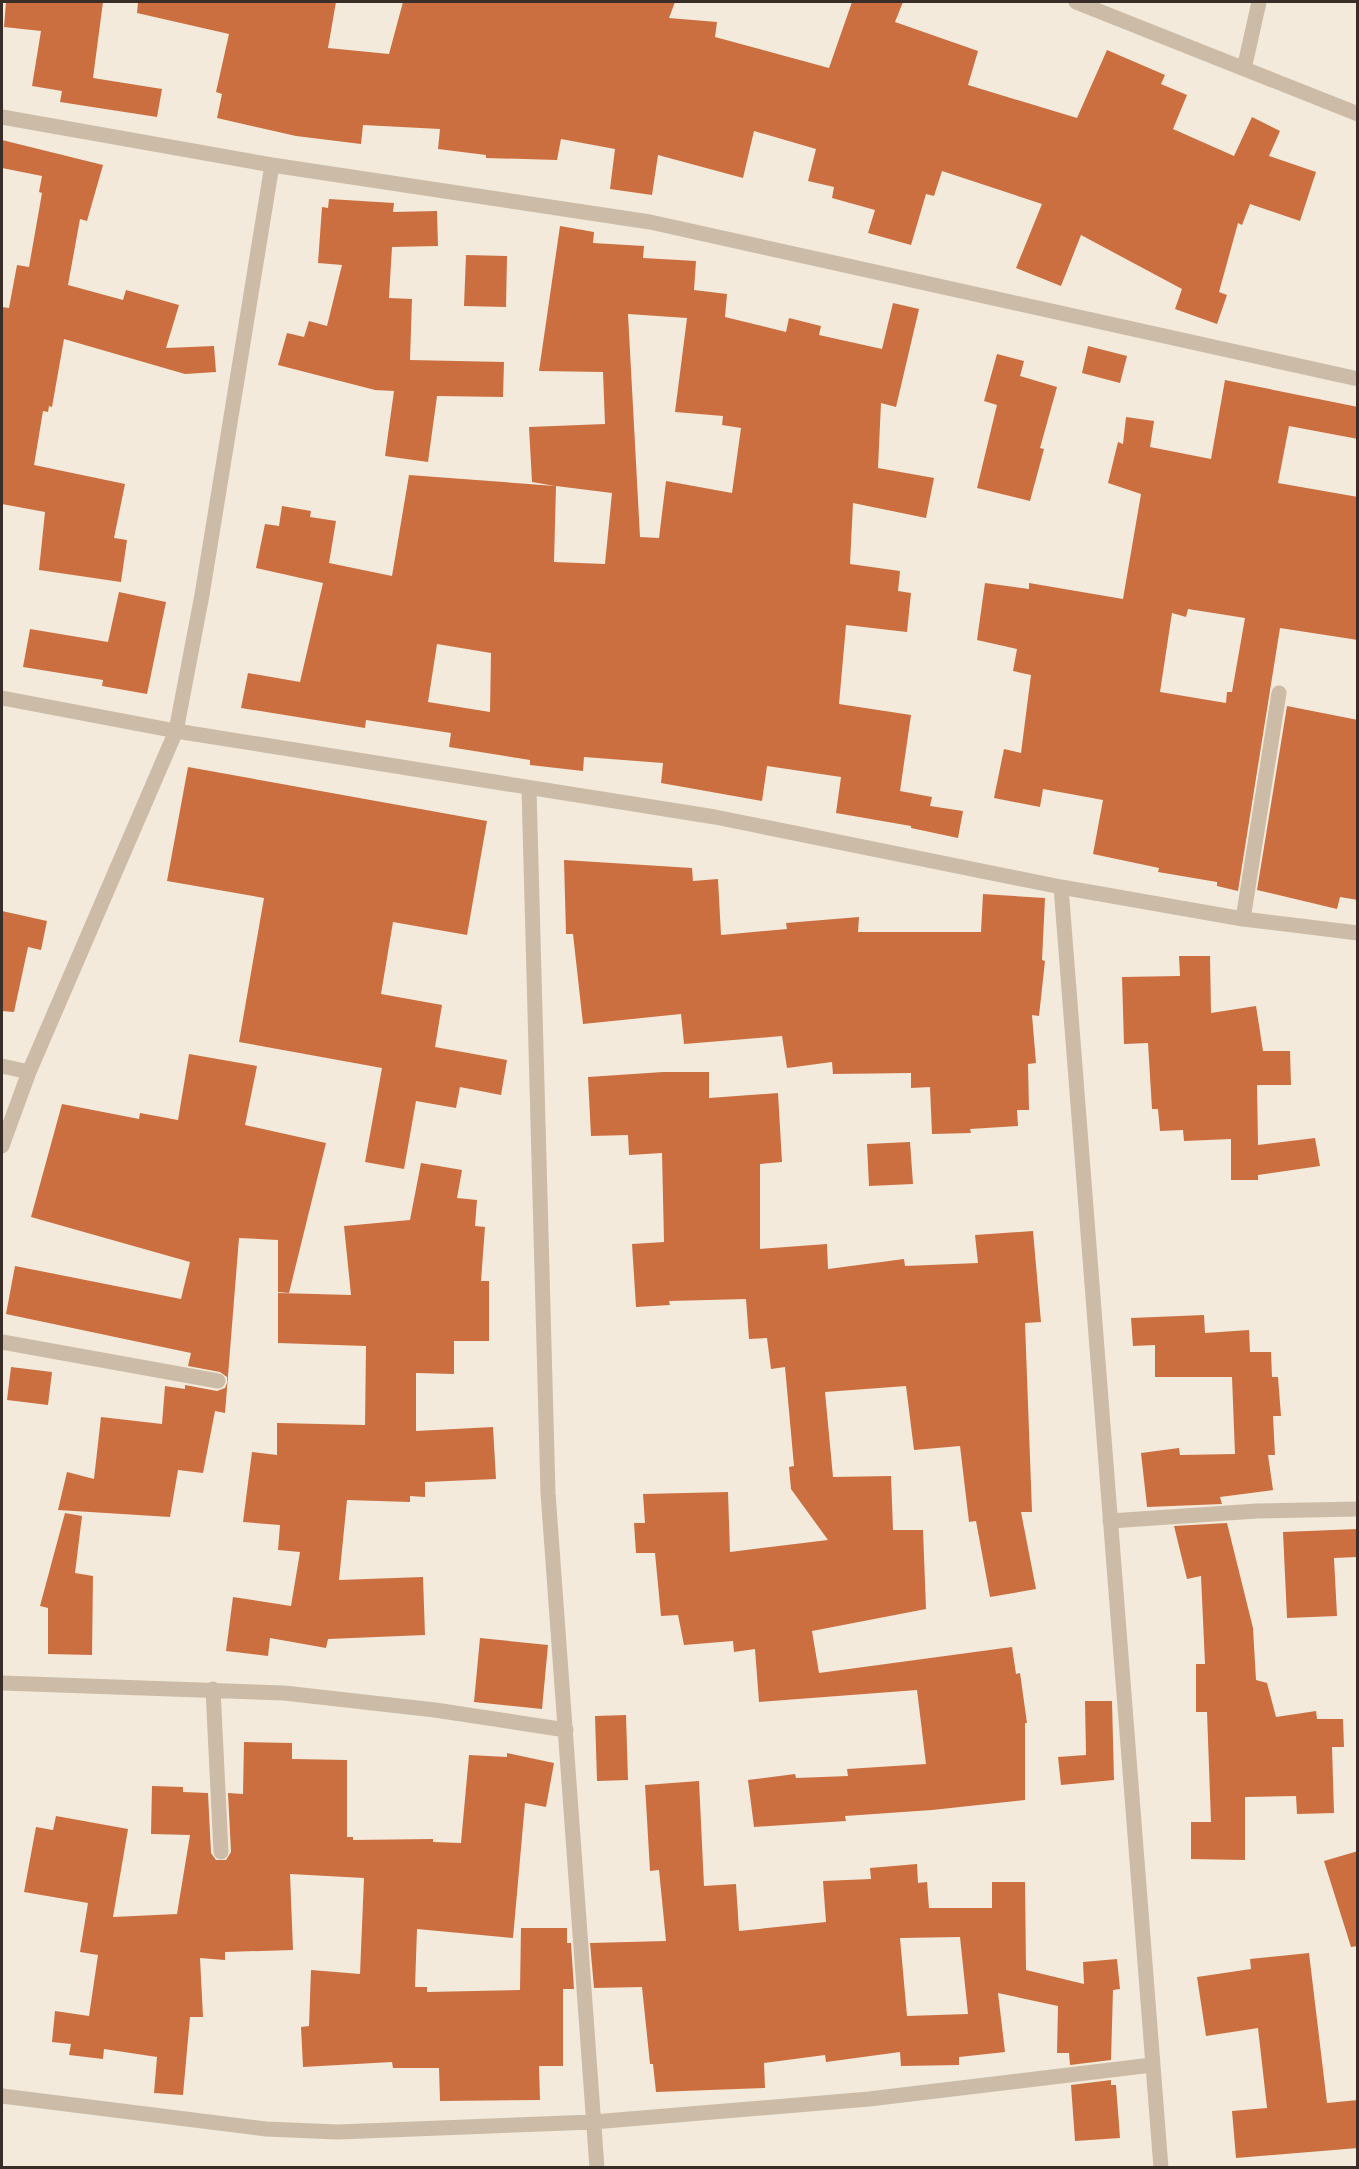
<svg xmlns="http://www.w3.org/2000/svg" width="1359" height="2169" font-family="Manrope,sans-serif">
<style>
.building{fill:#cc6f40;fill-rule:evenodd}
.lines{fill:none;stroke-linecap:round;stroke-linejoin:round}
.minor{stroke:#ccbba6;stroke-width:15}
</style>
<rect width="100%" height="100%" fill="#f3eadb"/>
<path class="building" d="M 6,2 L 103,2 L 93,78 L 162,89 L 157,117 L 60,102 L 62,91 L 32,86 L 41,31 L 4,27 Z
M 138,2 L 336,2 L 328,48 L 389,54 L 403,2 L 675,2 L 669,18 L 717,22 L 715,37 L 829,68 L 852,2 L 903,2 L 895,22 L 978,51 L 968,85 L 1077,118 L 1107,50 L 1165,75 L 1161,84 L 1187,95 L 1173,129 L 1234,156 L 1252,117 L 1280,131 L 1269,156 L 1316,172 L 1300,221 L 1250,204 L 1242,225 L 1238,223 L 1219,292 L 1227,295 L 1217,324 L 1175,309 L 1182,289 L 1081,235 L 1061,286 L 1016,268 L 1042,204 L 942,171 L 934,196 L 926,194 L 911,245 L 868,233 L 875,210 L 832,198 L 834,187 L 808,181 L 816,149 L 754,131 L 743,178 L 658,155 L 652,195 L 610,189 L 615,149 L 561,139 L 557,160 L 486,158 L 486,155 L 438,149 L 440,129 L 363,125 L 361,144 L 296,136 L 217,118 L 222,94 L 216,92 L 229,34 L 137,13 Z
M 2,140 L 103,165 L 87,221 L 80,219 L 68,285 L 123,300 L 126,290 L 179,305 L 166,348 L 214,346 L 216,372 L 185,374 L 64,339 L 52,407 L 49,406 L 48,412 L 43,411 L 34,465 L 125,484 L 114,538 L 127,540 L 121,582 L 39,570 L 45,512 L 2,504 L 2,307 L 9,308 L 17,265 L 29,267 L 42,193 L 39,192 L 42,176 L 2,168 Z
M 329,199 L 394,203 L 393,212 L 437,211 L 438,246 L 392,247 L 389,298 L 412,299 L 410,360 L 504,362 L 503,397 L 437,396 L 428,462 L 385,456 L 394,391 L 375,390 L 278,365 L 287,333 L 304,337 L 309,321 L 327,326 L 342,265 L 318,263 L 322,207 L 328,208 Z
M 560,226 L 594,232 L 593,243 L 644,246 L 643,258 L 696,261 L 694,290 L 727,294 L 725,317 L 786,332 L 789,318 L 821,326 L 819,335 L 882,349 L 893,303 L 919,309 L 896,407 L 881,403 L 878,468 L 934,478 L 926,518 L 853,503 L 850,564 L 900,571 L 898,591 L 911,593 L 907,632 L 846,625 L 839,704 L 911,715 L 900,791 L 932,797 L 930,806 L 963,811 L 958,838 L 911,828 L 911,826 L 836,813 L 841,777 L 767,766 L 762,801 L 661,783 L 663,763 L 584,757 L 583,771 L 530,765 L 530,760 L 449,747 L 451,733 L 366,720 L 365,728 L 241,708 L 248,673 L 300,682 L 323,583 L 256,568 L 265,524 L 279,526 L 282,506 L 311,511 L 310,517 L 336,521 L 329,563 L 392,576 L 409,475 L 555,486 L 532,482 L 529,427 L 605,424 L 603,372 L 539,371 ZM 628,314 L 687,318 L 675,412 L 723,416 L 722,425 L 741,428 L 732,493 L 666,481 L 659,538 L 640,537 ZM 556,486 L 612,493 L 605,564 L 554,562 ZM 437,644 L 491,653 L 490,712 L 428,702 Z
M 466,255 L 507,256 L 506,307 L 464,306 Z
M 1088,346 L 1127,356 L 1120,383 L 1082,373 Z
M 997,354 L 1024,361 L 1020,376 L 1057,387 L 1040,448 L 1044,449 L 1030,501 L 977,488 L 997,405 L 984,401 Z
M 1225,380 L 1358,407 L 1358,439 L 1289,426 L 1278,483 L 1358,497 L 1358,640 L 1280,628 L 1238,891 L 1217,886 L 1217,882 L 1158,872 L 1159,868 L 1093,854 L 1103,800 L 1043,789 L 1040,807 L 994,798 L 1004,749 L 1021,753 L 1031,675 L 1013,671 L 1017,649 L 977,640 L 985,583 L 1029,589 L 1029,583 L 1123,599 L 1141,494 L 1108,483 L 1118,442 L 1123,444 L 1126,417 L 1154,421 L 1150,447 L 1211,459 ZM 1188,609 L 1245,618 L 1232,692 L 1227,692 L 1226,703 L 1160,692 L 1172,613 L 1186,617 Z
M 119,592 L 166,602 L 147,694 L 102,686 L 103,680 L 23,667 L 30,629 L 108,642 Z
M 1287,706 L 1358,720 L 1358,900 L 1340,897 L 1337,909 L 1257,890 Z
M 188,767 L 487,821 L 467,935 L 393,922 L 381,994 L 442,1005 L 435,1047 L 507,1060 L 501,1095 L 460,1087 L 456,1108 L 416,1101 L 404,1169 L 365,1162 L 382,1068 L 239,1042 L 264,898 L 167,881 Z
M 564,860 L 692,868 L 693,881 L 718,879 L 721,935 L 787,929 L 786,923 L 859,917 L 858,932 L 981,932 L 983,894 L 1045,898 L 1042,960 L 1045,961 L 1039,1016 L 1032,1015 L 1036,1063 L 1028,1064 L 1029,1110 L 1017,1110 L 1018,1126 L 970,1129 L 971,1133 L 932,1134 L 930,1087 L 911,1088 L 911,1073 L 833,1074 L 832,1062 L 787,1068 L 782,1036 L 684,1044 L 681,1014 L 583,1024 L 573,934 L 566,934 Z
M 2,911 L 47,921 L 41,950 L 28,947 L 14,1012 L 2,1011 Z
M 1179,956 L 1210,956 L 1211,1013 L 1256,1006 L 1263,1051 L 1290,1051 L 1291,1085 L 1257,1085 L 1258,1145 L 1315,1138 L 1320,1166 L 1258,1175 L 1258,1180 L 1231,1180 L 1231,1139 L 1184,1141 L 1183,1130 L 1160,1131 L 1158,1109 L 1152,1109 L 1148,1043 L 1124,1044 L 1122,977 L 1180,976 Z
M 189,1054 L 257,1066 L 245,1125 L 326,1143 L 289,1293 L 278,1292 L 278,1240 L 239,1238 L 225,1413 L 215,1411 L 203,1473 L 178,1470 L 170,1517 L 58,1510 L 67,1472 L 94,1479 L 101,1417 L 162,1424 L 165,1386 L 185,1389 L 185,1385 L 217,1391 L 225,1388 L 227,1383 L 227,1377 L 220,1372 L 188,1366 L 191,1353 L 6,1314 L 15,1266 L 181,1299 L 190,1262 L 31,1217 L 62,1104 L 139,1119 L 140,1113 L 178,1120 Z
M 663,1072 L 709,1072 L 709,1098 L 778,1093 L 782,1162 L 760,1164 L 760,1249 L 827,1244 L 828,1269 L 904,1259 L 905,1266 L 978,1263 L 975,1235 L 1033,1231 L 1041,1322 L 1025,1323 L 1032,1512 L 1021,1512 L 1036,1589 L 990,1597 L 976,1521 L 969,1522 L 960,1446 L 914,1450 L 906,1386 L 825,1392 L 833,1477 L 891,1476 L 893,1530 L 923,1530 L 926,1609 L 812,1631 L 819,1673 L 1012,1647 L 1016,1674 L 1020,1673 L 1027,1723 L 1025,1723 L 1025,1800 L 932,1810 L 845,1816 L 846,1821 L 754,1827 L 748,1780 L 795,1774 L 796,1778 L 848,1776 L 847,1769 L 926,1764 L 917,1690 L 759,1702 L 755,1649 L 734,1652 L 733,1641 L 684,1645 L 678,1615 L 661,1616 L 655,1553 L 636,1553 L 634,1523 L 645,1523 L 643,1494 L 728,1492 L 730,1552 L 828,1540 L 791,1489 L 789,1467 L 794,1466 L 785,1367 L 771,1369 L 767,1338 L 749,1339 L 746,1299 L 669,1301 L 670,1305 L 636,1307 L 632,1244 L 664,1242 L 662,1153 L 629,1155 L 628,1135 L 591,1136 L 588,1077 Z
M 910,1142 L 913,1184 L 869,1186 L 867,1144 Z
M 421,1163 L 462,1170 L 457,1198 L 477,1200 L 475,1226 L 485,1227 L 481,1281 L 489,1281 L 489,1341 L 454,1341 L 454,1374 L 416,1373 L 416,1431 L 493,1427 L 496,1479 L 425,1482 L 425,1497 L 410,1496 L 410,1502 L 347,1500 L 339,1580 L 423,1577 L 425,1635 L 328,1639 L 326,1648 L 270,1638 L 268,1656 L 226,1651 L 233,1597 L 291,1606 L 300,1552 L 278,1550 L 280,1525 L 243,1522 L 252,1452 L 277,1455 L 277,1423 L 365,1425 L 366,1346 L 278,1343 L 278,1293 L 351,1295 L 344,1226 L 410,1220 Z
M 1204,1315 L 1205,1333 L 1249,1330 L 1250,1352 L 1271,1352 L 1272,1377 L 1278,1377 L 1281,1416 L 1273,1416 L 1275,1455 L 1268,1455 L 1273,1490 L 1220,1497 L 1222,1504 L 1147,1507 L 1141,1453 L 1179,1448 L 1180,1455 L 1235,1454 L 1232,1377 L 1155,1377 L 1155,1345 L 1133,1346 L 1131,1318 Z
M 11,1367 L 52,1372 L 48,1405 L 7,1400 Z
M 65,1513 L 82,1516 L 75,1573 L 93,1576 L 92,1655 L 48,1654 L 48,1608 L 40,1606 Z
M 1227,1523 L 1253,1628 L 1256,1680 L 1267,1683 L 1276,1717 L 1316,1711 L 1317,1719 L 1343,1719 L 1344,1747 L 1332,1747 L 1334,1813 L 1297,1814 L 1296,1796 L 1245,1797 L 1245,1860 L 1191,1859 L 1191,1822 L 1211,1822 L 1207,1712 L 1196,1712 L 1196,1664 L 1205,1664 L 1201,1576 L 1187,1579 L 1174,1526 Z
M 1358,1529 L 1358,1557 L 1334,1558 L 1337,1616 L 1287,1618 L 1283,1532 Z
M 480,1638 L 548,1645 L 542,1709 L 474,1702 Z
M 1085,1701 L 1112,1701 L 1114,1780 L 1061,1785 L 1058,1757 L 1086,1755 Z
M 626,1715 L 628,1780 L 597,1781 L 595,1716 Z
M 244,1742 L 292,1743 L 292,1759 L 347,1760 L 347,1837 L 353,1837 L 353,1840 L 433,1839 L 433,1842 L 461,1843 L 469,1755 L 507,1757 L 507,1753 L 554,1763 L 546,1807 L 525,1803 L 513,1938 L 417,1929 L 415,1987 L 427,1987 L 427,1992 L 520,1990 L 521,1928 L 567,1928 L 567,1943 L 571,1943 L 574,1989 L 563,1989 L 563,2066 L 539,2066 L 540,2100 L 440,2101 L 439,2068 L 393,2068 L 392,2062 L 303,2067 L 301,2027 L 309,2026 L 311,1970 L 360,1974 L 364,1878 L 290,1874 L 293,1950 L 225,1952 L 225,1960 L 200,1958 L 203,2017 L 190,2017 L 183,2095 L 154,2093 L 157,2057 L 104,2049 L 103,2059 L 69,2055 L 71,2044 L 52,2042 L 55,2011 L 89,2016 L 98,1955 L 80,1952 L 88,1903 L 24,1892 L 36,1827 L 53,1830 L 56,1816 L 128,1829 L 113,1917 L 177,1914 L 190,1835 L 151,1834 L 152,1786 L 183,1787 L 183,1792 L 208,1793 L 211,1853 L 216,1860 L 226,1860 L 231,1852 L 228,1793 L 243,1794 Z
M 699,1781 L 704,1886 L 736,1884 L 739,1931 L 826,1922 L 823,1881 L 871,1879 L 870,1868 L 917,1864 L 918,1883 L 927,1882 L 929,1908 L 992,1908 L 992,1882 L 1025,1882 L 1026,1970 L 1084,1984 L 1083,1962 L 1117,1959 L 1120,1989 L 1113,1990 L 1111,2060 L 1070,2065 L 1069,2053 L 1057,2053 L 1058,2006 L 998,1993 L 1005,2052 L 959,2057 L 959,2065 L 901,2066 L 900,2052 L 826,2062 L 825,2055 L 764,2063 L 765,2088 L 656,2092 L 653,2064 L 650,2064 L 642,1987 L 594,1988 L 590,1943 L 666,1941 L 659,1870 L 650,1871 L 645,1785 ZM 960,1937 L 968,2014 L 907,2016 L 900,1938 Z
M 1358,1851 L 1358,1946 L 1351,1947 L 1324,1861 Z
M 1309,1953 L 1327,2103 L 1358,2100 L 1358,2148 L 1236,2158 L 1232,2111 L 1267,2108 L 1258,2028 L 1206,2036 L 1197,1977 L 1251,1969 L 1250,1959 Z
M 1111,2080 L 1111,2085 L 1116,2085 L 1120,2138 L 1075,2141 L 1071,2085 Z"/>
<g class="lines">
<path class="minor" d="M 1076,2 L 1358,114
M 1244,69 L 1259,2
M 2,117 L 272,165 L 650,222 L 1358,379
M 2,698 L 176,731 L 715,817 L 1061,887 L 1243,919 L 1358,933
M 529,789 L 548,1493 L 597,2168
M 1061,887 L 1161,2168
M 1243,919 L 1279,693
M 2,1066 L 29,1072
M 2,1146 L 29,1072 L 176,731 L 202,595 L 272,165
M 2,1342 L 218,1381
M 1110,1521 L 1257,1511 L 1358,1509
M 2,1683 L 284,1693 L 435,1710 L 566,1730
M 213,1689 L 221,1852
M 2,2096 L 266,2129 L 338,2132 L 593,2122 L 869,2099 L 1152,2065"/>
</g>
<rect width="1359" height="2169" fill="none" stroke="#382e27" stroke-width="6"/>
</svg>
